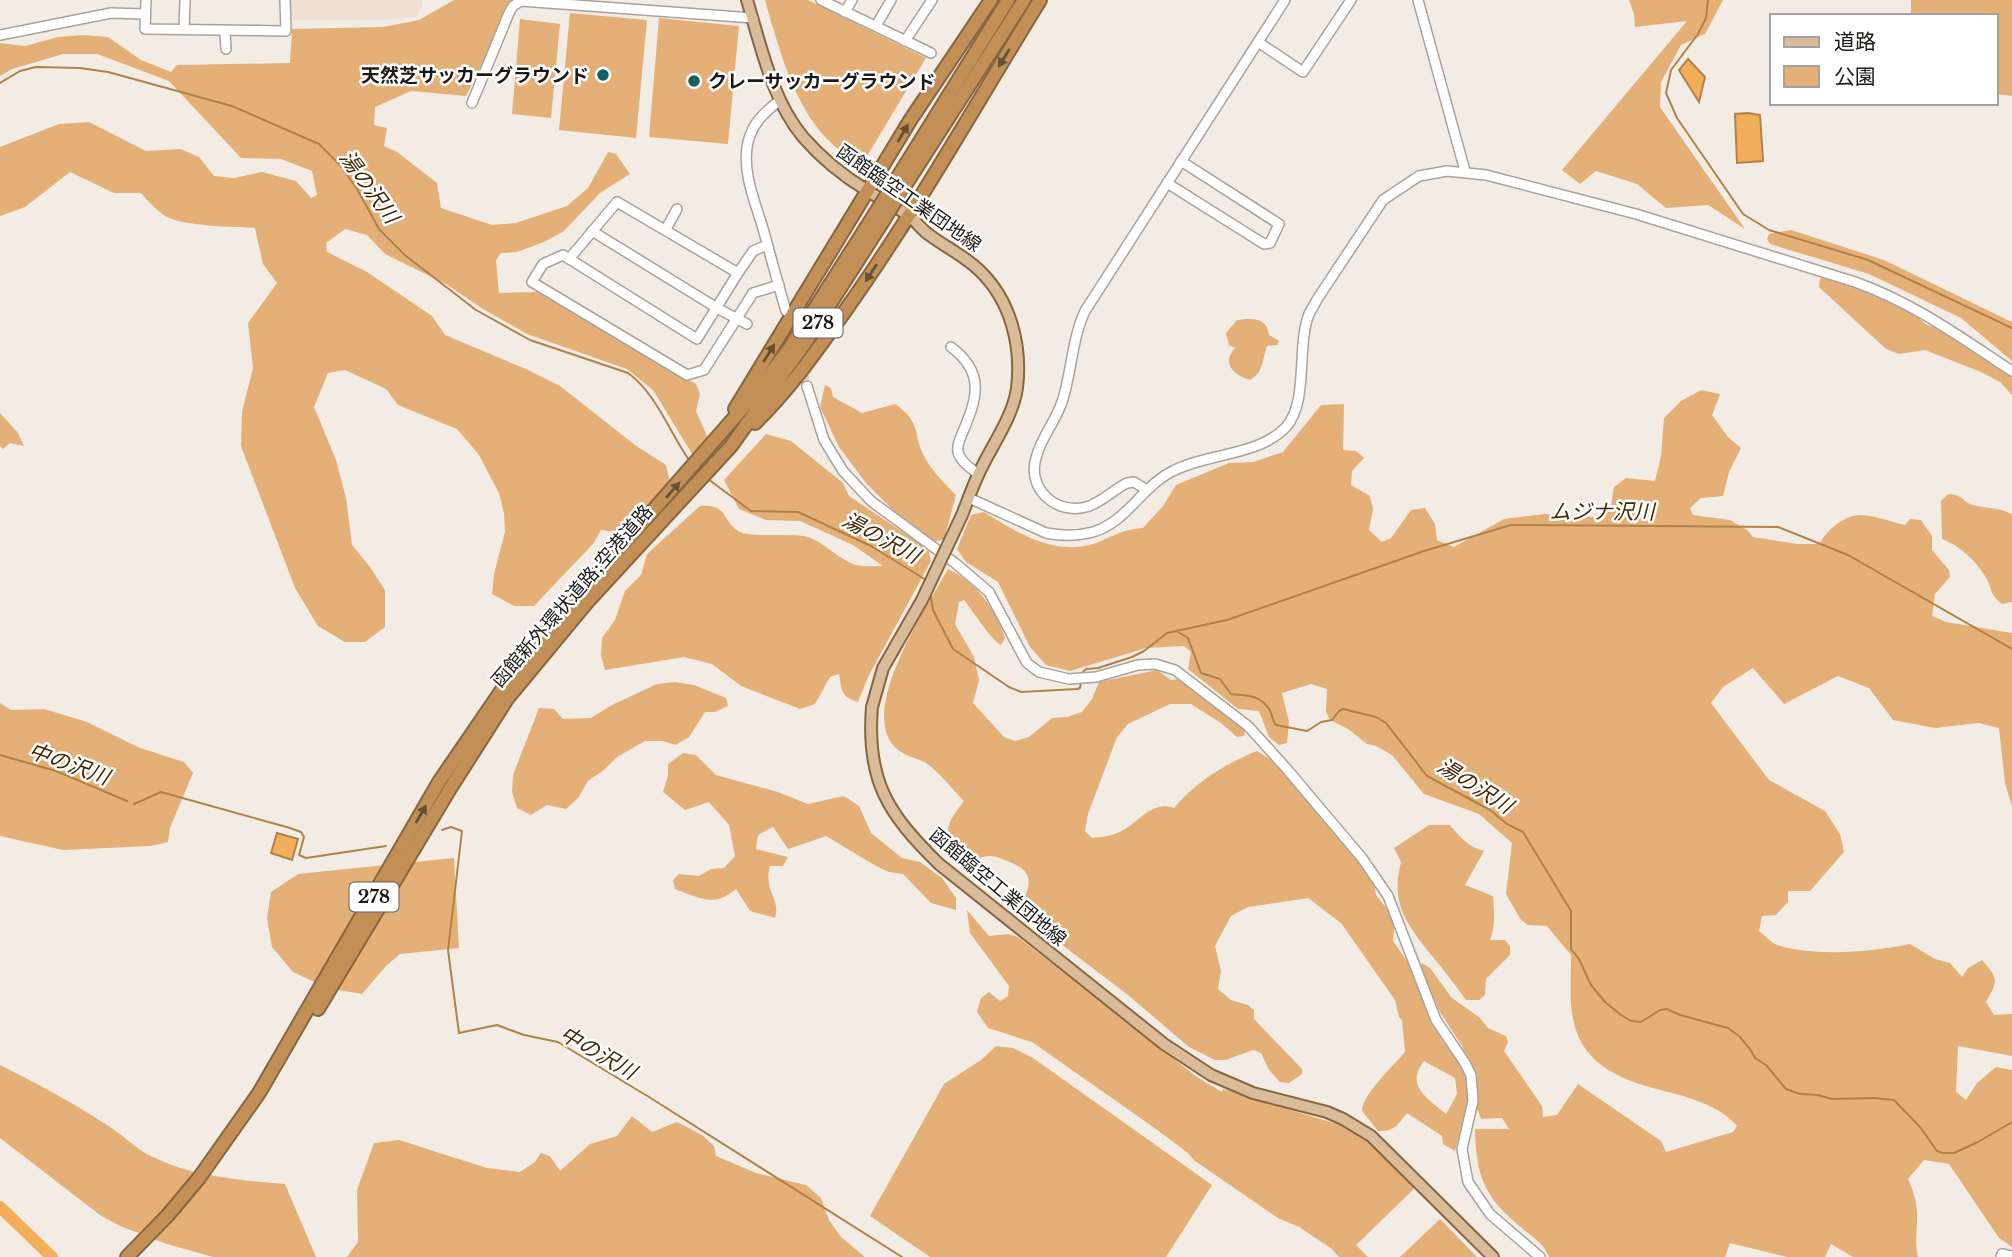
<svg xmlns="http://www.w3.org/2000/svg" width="2012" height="1257" font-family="'Libre Baskerville','Noto Sans JP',serif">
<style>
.built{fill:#eee1d4}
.green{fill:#e4b077;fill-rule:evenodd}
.water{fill:#f3ae5c;stroke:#b28147;stroke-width:2}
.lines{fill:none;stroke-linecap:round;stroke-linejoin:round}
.stream{stroke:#b28147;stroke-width:2}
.river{stroke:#f3ae5c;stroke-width:12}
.minor-tunnel{stroke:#d3ccc6;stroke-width:9;stroke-dasharray:9 4.5;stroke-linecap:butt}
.minor-casing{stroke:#a9a39c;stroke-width:12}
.major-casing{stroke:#886640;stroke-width:14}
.highway-casing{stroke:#886640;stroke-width:16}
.minor{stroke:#fff;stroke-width:9}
.major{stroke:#dabc9a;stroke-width:10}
.highway{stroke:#c29056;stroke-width:12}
.major-bridge-casing{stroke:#886640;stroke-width:14;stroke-linecap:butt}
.highway-bridge-casing{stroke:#886640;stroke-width:16;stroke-linecap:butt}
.major-bridge{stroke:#dabc9a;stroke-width:10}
.highway-bridge{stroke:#c29056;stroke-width:12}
.oneway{fill:#664f33}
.poi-dot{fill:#116262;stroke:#fff;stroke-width:2.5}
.labels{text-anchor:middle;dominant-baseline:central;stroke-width:5;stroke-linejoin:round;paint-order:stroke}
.shield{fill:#fff;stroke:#5f5e5c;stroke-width:2}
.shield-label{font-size:18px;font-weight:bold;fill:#1b1916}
.poi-label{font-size:19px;font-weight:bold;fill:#1b1916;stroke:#fff;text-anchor:end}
.street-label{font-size:19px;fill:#1b1916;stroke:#fff}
.water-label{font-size:21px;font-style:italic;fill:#432803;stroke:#fff}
</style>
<rect width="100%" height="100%" fill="#f3ece5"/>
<path class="built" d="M290,0H422V7L416,17L383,20H290Z"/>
<g class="green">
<path d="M454,0H514L466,96L411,91L375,107L374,125L387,128L384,146L397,152L437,183L441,208L492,225L516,223L567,206L588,188L608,152L616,154L630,174L600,193L564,231L544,242L517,252L501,253L496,260L499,293L537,292L696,384L700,394L696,411L710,443L694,457L653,390L627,369L527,334L483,309L446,284L385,254L367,235L345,229L326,243L327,252L367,272L432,316L445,335L526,369L560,386L635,445L666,465L671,486L627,534L601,530L593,544L534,606H514L492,594L494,574L505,532L504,513L499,493L479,455L457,429L398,405L386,389L345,370L328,373L314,407L336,460L346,498L352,545L370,567L385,590V627L365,642H345L318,626L295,588L241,446L242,412L253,368L248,323L277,283L263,264L255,228C236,227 181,226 165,216C156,210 148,201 141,193H114L70,172L25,207L0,216V147L59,124L89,122L146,151L180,149L199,157L214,176L234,178L262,172L296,181L311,198L317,195L312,171L281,159L241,158L169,81L97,54H63L12,69L0,76V43L25,46L58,37L83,35L108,37L141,60L171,72L177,65L290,63L292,29L383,27L419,20Z"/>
<path d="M765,0H808L926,58L861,166C845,154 828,143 816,126C790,91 777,42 765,0Z"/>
<path d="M1629,0H1723L1705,34L1681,45L1661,82L1660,107L1745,229L1708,205L1666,208L1637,184L1596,171L1580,184L1562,170L1687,21L1635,27L1634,14Z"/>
<path d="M1911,0H2012V96L1996,94V16H1911Z"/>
<path d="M570,13L647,20L636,138L559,130Z"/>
<path d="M659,18L739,26L728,144L649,137Z"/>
<path d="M520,19L560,24L551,118L512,114Z"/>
<path d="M1791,230L1884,260L2012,322V361L1961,318L1869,274L1770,244L1767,239L1769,234Z"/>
<path d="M1827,275L1866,289L1913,311L1925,324L1946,331L2012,376V395L2000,382L1981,372L1925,350L1899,354L1886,349L1819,287L1820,279Z"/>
<path d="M1237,320C1252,318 1267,317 1269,335L1279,341L1277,345L1267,346C1262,360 1264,372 1250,380C1233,375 1221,363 1235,348L1229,345L1226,333Z"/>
<path d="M825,385L831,388L833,397L862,413L895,404C922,423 912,432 924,456C931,470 945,484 956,495L944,540L935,541L900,517L866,483L839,447L820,407Z"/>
<path d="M1701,390L1720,394L1712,415L1728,437L1741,448L1729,472L1723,496L1701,498L1690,508L1693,515L1730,520L1747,530L1753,537L1797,544H1820C1825,531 1845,515 1860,515C1874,515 1892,522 1905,525L1910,519L1921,520L1932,536V550L1949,570L1950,577L1935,594L1932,616L1946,622L2012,633V807L2005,783L1999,728L1979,723L1935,728L1893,720L1869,688L1838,676L1784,704L1753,668L1723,687L1711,703L1769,780L1825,811L1840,834L1844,852L1810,891H1788V902L1776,915L1762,916L1759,931C1765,935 1770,942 1777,945C1814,957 1872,952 1910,944L1935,959L1950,963L1962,977L1968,968L1982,960C1999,979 1998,981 1986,1002L1994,1015L2012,1014V1056L1958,1046L1956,1092L1966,1100L1977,1083L1996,1067L2012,1070V1247L1999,1238L1949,1164L1924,1160L1908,1179C1913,1190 1916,1200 1917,1212C1918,1228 1914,1241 1918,1257H1853L1831,1244L1825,1257H1787L1730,1243L1725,1257H1549C1544,1244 1534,1238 1523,1229C1485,1198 1476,1178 1475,1129H1509L1502,1118L1481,1119L1478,1110L1462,1125L1455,1151L1443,1144L1442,1136L1407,1113C1398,1124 1395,1132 1378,1131L1362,1111C1362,1095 1393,1066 1405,1052L1402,1020L1399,1017L1395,1000L1341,923L1308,898L1248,907L1231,916L1215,946L1221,971L1218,989L1231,1000L1248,1005L1254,1010V1019L1302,1069V1074L1289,1083L1280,1082L1269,1070L1261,1053L1253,1050L1226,1060H1215L1189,1047L1128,995L1032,922L1022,903C1033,881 1032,870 1007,861C1002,859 996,856 991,856C986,856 980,858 975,858C957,858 943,842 949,825C951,817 959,808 964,801C952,789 940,773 926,763C917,758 905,756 897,749C855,713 928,606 948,569C975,581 997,610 1005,638L1001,645C992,641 972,610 964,600L959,602L955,624L974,657L979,680L973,703L1004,737L1015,741L1029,737L1052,718L1067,717L1082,712L1092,699L1099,682L1157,670L1171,680L1182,679L1229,715L1245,731L1244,736L1237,737L1221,723L1191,704H1170L1128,724L1117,737L1088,814L1085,831L1092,838C1101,837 1111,836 1120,832C1139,823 1151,800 1174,808C1194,783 1227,763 1257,751L1275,762L1302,792L1374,882L1376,895L1395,919L1393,941L1410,965L1435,1029L1444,1043L1466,1056L1462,1046L1440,1012L1420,968L1422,963L1430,968L1452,998L1479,1017L1488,1028L1506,1036L1508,1042L1504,1051L1542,1106L1543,1117L1557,1115L1578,1084L1661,1141L1666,1152L1733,1132L1737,1126C1720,1107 1699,1101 1676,1094C1623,1081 1575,1067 1571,1004C1570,988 1571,971 1571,955L1547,926L1528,925L1521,920L1506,894L1512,843L1479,814L1424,794L1392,755L1376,746L1367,744L1348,729L1330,720L1326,712L1327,689L1311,684L1282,693L1289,722L1287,743L1279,745L1269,737L1259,711L1238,709L1188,669L1191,652L1184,646L1146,648L1070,671L1046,665L1030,647L998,582L966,562L957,549L971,515L984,512C1017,533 1056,557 1096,543C1114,536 1123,529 1143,528L1163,506L1176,485L1229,463L1253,462L1283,452L1321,405L1344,404L1343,450L1356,451L1364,458L1352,471L1351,485L1370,496L1373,509L1369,530L1382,542L1391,538L1411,510L1425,508L1435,524L1437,540L1454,547L1504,519L1545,514L1597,517L1611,506L1614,487L1626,478L1655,481L1661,456L1664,418L1681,401ZM1424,1061L1455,1078L1457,1094L1446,1114C1427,1098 1405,1086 1424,1061Z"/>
<path d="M0,413L18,433L24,446L10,443L3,449L0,446Z"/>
<path d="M766,434L791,441L843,483L849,496L928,549L931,561L868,677L858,702C841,697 842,690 839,674L830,677L815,704L800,709L741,686L712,664L684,657L605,670L601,656L602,638L615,620L625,591L641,575L647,554L700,506C728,504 722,520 738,531C749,538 787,533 803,536C822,539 837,559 856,565C863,567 875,566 883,566L853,545L800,521L766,520L739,509L724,480Z"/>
<path d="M1948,494C1965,495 1962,502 1973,505C1984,508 2004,508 2012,515V602L2002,604C1988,593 1993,588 1985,576C1975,560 1959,545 1942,539L1941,501Z"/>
<path d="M675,682L694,685L726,698L728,706L715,712H705L689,737L676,745L662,741H645L617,757L604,770L588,781L578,798L566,809L547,805L531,815L517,808L512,792L513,775L539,708L554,709L563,719L591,718L610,706L657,684Z"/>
<path d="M0,703L11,710L44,709L87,722L140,748L184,762L193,773L170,828L168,842L151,846L63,850L0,836Z"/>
<path d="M683,753L696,755L716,775L778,792L808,804L844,796L859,806L871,833L902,858L920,862L942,878L956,898V910L931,903L903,874L889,872L876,866L826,836L788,849L773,827L758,835L756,849L788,857L783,866H770C763,891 781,898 775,918L750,911L736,889C713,908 700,898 675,889L673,880L679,874L699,876L711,869L724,868L735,856L729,825L709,802L685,810L663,792L668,776V764Z"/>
<path d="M1429,825H1450C1461,838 1467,846 1484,851L1465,885L1493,896C1494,912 1496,925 1490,940H1505L1510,946V955L1486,979L1485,995L1479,1000H1466C1455,985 1444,970 1432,956C1407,924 1390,905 1401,862L1394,848Z"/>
<path d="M454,858L459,948L400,954L386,966L362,994L327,988L293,972L272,947L267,918L271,892L298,874Z"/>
<path d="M967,910L989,936L1009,934L1018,937L1197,1077L1222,1092L1223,1089L1343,1126L1367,1141L1414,1185L1413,1190L1356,1245L1368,1257H1339L1332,1249L1299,1227L1278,1218L1195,1161L1188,1153L1156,1129L1032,1042L988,1028L977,1012L981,998L989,992L1000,1001L1008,996L1009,986L970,933Z"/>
<path d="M996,1046L1013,1048L1033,1058L1212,1185L1166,1257H930L870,1216L944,1084L981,1060Z"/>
<path d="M0,1065C36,1083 70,1101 104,1123C121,1133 135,1149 153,1157C194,1177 240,1180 285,1184L316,1257H213L167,1244L120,1226L100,1215L0,1138Z"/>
<path d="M632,1116L652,1132L677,1122L702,1135L714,1146L716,1156L756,1173L806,1185L821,1198L829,1220L841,1237L865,1257H347L358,1242L357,1190L374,1143L399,1140L487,1168L520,1172L535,1162L541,1153L550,1156L560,1171L590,1144L617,1136Z"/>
<path d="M1440,1219L1477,1257H1400Z"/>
</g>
<g class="water">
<path d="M1688,59L1705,77L1699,102L1679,70Z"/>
<path d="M1748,113L1760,115L1763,161L1737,163L1735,114Z"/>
<path d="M277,833L298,839L292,860L271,853Z"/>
</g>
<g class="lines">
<g class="stream">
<path d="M1708,0L1706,18L1698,34L1671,70L1666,93L1677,118L1743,214L1769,230L1868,260L2012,328"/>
<path d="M0,83L20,71L36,67L80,68L108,72L232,106L319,144L340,165L357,189L379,229L406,256L476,310L530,340L628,373C656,393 670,433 689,460"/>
<path d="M708,479L751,511L798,512L871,546L926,580"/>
<path d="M930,592L933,610L953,649L1009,687L1021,692L1077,689L1080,688L1081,682"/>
<path d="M1178,632L1188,638L1201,673L1220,679L1231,694C1247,696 1259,694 1269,709C1273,714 1271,719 1276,725L1307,731L1321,722L1332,720L1339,711L1343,709L1376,717L1386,723L1427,776L1490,810L1507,824L1523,832L1571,911V949L1579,959L1591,985L1605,1002L1621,1015L1631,1021L1641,1022L1660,1010L1667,1009L1680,1015L1728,1028L1739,1036L1750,1049L1755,1058L1766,1065L1786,1089L1800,1094L1818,1095L1832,1099L1874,1098L1894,1100L1920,1127L1937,1151L1943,1153H1954L1978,1142L2012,1122"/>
<path d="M1082,673L1086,669L1098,668L1132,657L1144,651L1167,633L1227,620L1424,551L1511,525L1778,527L1848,555L2012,649"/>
<path d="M0,755L56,771L127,801"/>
<path d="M134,804L161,792L290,828L301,832L304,837L299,855L306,858L386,846"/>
<path d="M442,830L451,827L462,831L448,950L459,1033L497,1025L524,1035L558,1042L649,1097L902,1257"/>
</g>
<path class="river" d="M0,1207L52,1257"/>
<path class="minor-tunnel" d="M788,319L807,386"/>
<defs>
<g id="minor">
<path d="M146,0L145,29L286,31L285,0"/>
<path d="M821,0L931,53"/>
<path d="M1418,0L1465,171"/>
<path d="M845,12L852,0"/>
<path d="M876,26L891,0"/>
<path d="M184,29L185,0"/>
<path d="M225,31L226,49"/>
<path d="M0,35L111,13L145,14"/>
<path d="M905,41L932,0"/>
<path d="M1258,42L1303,72L1351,0"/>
<path d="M780,100C765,112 753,122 748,142C741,171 756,204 764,232C771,258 778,284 786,311"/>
<path d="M472,103L509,13L513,6L521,1L753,18"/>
<path d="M1167,183L1264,244L1270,243L1279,224L1181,161"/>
<path d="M666,229L677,209"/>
<path d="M592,231L717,308L747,324"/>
<path d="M569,259L617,202L738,273L753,251L767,245"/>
<path d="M738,273L697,339L563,255L543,264L532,282L687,375L704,370L753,293L779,285"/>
<path d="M951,347C986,373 977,399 962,434C959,441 956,448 959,455C962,463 972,469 978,474"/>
<path d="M807,386L824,440L843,471L871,501L955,563L989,592L1027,663L1039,672L1069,679L1096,677L1138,665L1155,664L1175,670L1248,726L1286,768L1362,858L1388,896L1436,1020L1465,1063L1471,1075L1473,1101L1462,1149L1468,1182L1490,1214L1540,1257"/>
<path d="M1147,490L1134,482L1127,483C1113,490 1101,503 1086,507C1055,515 1027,488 1036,458C1041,437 1057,420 1063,399C1072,369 1072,339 1085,311L1285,0"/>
<path d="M969,498L1046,533C1061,536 1078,536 1093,532C1127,522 1142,486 1173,471C1207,453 1259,456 1286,427C1309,401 1296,348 1309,314L1318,298L1383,200L1419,176L1447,171L1486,175L1636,214L1855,282C1914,303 1960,337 2012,371"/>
<path d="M2001,1257L2002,1254L2012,1256"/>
</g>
<g id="major">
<path d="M747,0C761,46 772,100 803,137C822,159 843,176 868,191C881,200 896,206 909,216C916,221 921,229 928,234C945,247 965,256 980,271C1011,301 1022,346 1017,388C1013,417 992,445 980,471C973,485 968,500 962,515"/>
<path d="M872,707C866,781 888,814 939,864L1164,1044L1211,1075L1253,1093L1327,1112L1343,1119L1371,1136L1493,1257"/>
</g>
<g id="highway">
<path d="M893,185L1008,0"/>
<path d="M902,190L1024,0"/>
<path d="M735,409L911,119L991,0"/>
<path d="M755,423C790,389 817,350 845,311C916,211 976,104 1040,0"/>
<path d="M318,1009L451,787L507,699L589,600L731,446L805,343L883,221"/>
<path d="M127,1257L168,1215L199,1178L259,1093L439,782L504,687L550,628L756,393L791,346L873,217"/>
</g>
</defs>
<use href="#minor" class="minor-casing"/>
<use href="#major" class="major-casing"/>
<use href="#highway" class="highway-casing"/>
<use href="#minor" class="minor"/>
<use href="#major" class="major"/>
<use href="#highway" class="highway"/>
<defs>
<path id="major-bridge" d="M872,707L883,668L922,600L962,515"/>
<g id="highway-bridge">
<path d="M873,217L893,185"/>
<path d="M883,221L902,190"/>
</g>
</defs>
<use href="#major-bridge" class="major-bridge-casing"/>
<use href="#highway-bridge" class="highway-bridge-casing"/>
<use href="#major-bridge" class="major-bridge"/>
<use href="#highway-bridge" class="highway-bridge"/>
</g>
<defs><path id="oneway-solid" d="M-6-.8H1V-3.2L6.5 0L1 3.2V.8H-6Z" transform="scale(1.75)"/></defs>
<g class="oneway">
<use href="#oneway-solid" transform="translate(1004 58) rotate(122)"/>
<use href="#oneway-solid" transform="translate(903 133) rotate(-60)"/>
<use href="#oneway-solid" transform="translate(871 273) rotate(123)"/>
<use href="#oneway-solid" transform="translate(769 353) rotate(-58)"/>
<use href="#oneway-solid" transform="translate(673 490) rotate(-49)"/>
<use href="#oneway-solid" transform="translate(421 814) rotate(-60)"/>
</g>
<g class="poi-dot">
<circle cx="603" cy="75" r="7"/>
<circle cx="694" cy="81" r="7"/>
</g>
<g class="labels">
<g class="shield">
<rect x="793.5" y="308.5" width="49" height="29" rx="5"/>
<rect x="349.5" y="882.5" width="49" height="29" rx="5"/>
</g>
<g class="shield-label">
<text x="818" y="323">278</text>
<text x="374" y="897">278</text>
</g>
<g class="poi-label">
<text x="589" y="75">天然芝サッカーグラウンド</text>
<text x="708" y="81" text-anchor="start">クレーサッカーグラウンド</text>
</g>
<g class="street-label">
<text transform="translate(909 198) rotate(35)">函館臨空工業団地線</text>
<text transform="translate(572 596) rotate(-49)">函館新外環状道路;空港道路</text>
<text transform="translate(998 887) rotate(40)">函館臨空工業団地線</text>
</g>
<g class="water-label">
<text transform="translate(369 187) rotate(54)">湯の沢川</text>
<text x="1602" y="512">ムジナ沢川</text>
<text transform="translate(881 538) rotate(28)">湯の沢川</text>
<text transform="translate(69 764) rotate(20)">中の沢川</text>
<text transform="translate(1475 786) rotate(32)">湯の沢川</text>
<text transform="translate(598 1053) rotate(30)">中の沢川</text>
</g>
</g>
<rect x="1770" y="14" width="228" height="91" fill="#ffffff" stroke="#a4a3a2" stroke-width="2"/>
<rect x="1784" y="37" width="35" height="10" fill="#dabc9a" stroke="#a4a3a2" stroke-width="2"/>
<text x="1834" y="49" font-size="21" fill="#1b1916">道路</text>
<rect x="1784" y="66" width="35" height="21" fill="#e4b077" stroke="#a4a3a2" stroke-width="2"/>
<text x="1834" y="84" font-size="21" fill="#1b1916">公園</text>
</svg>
